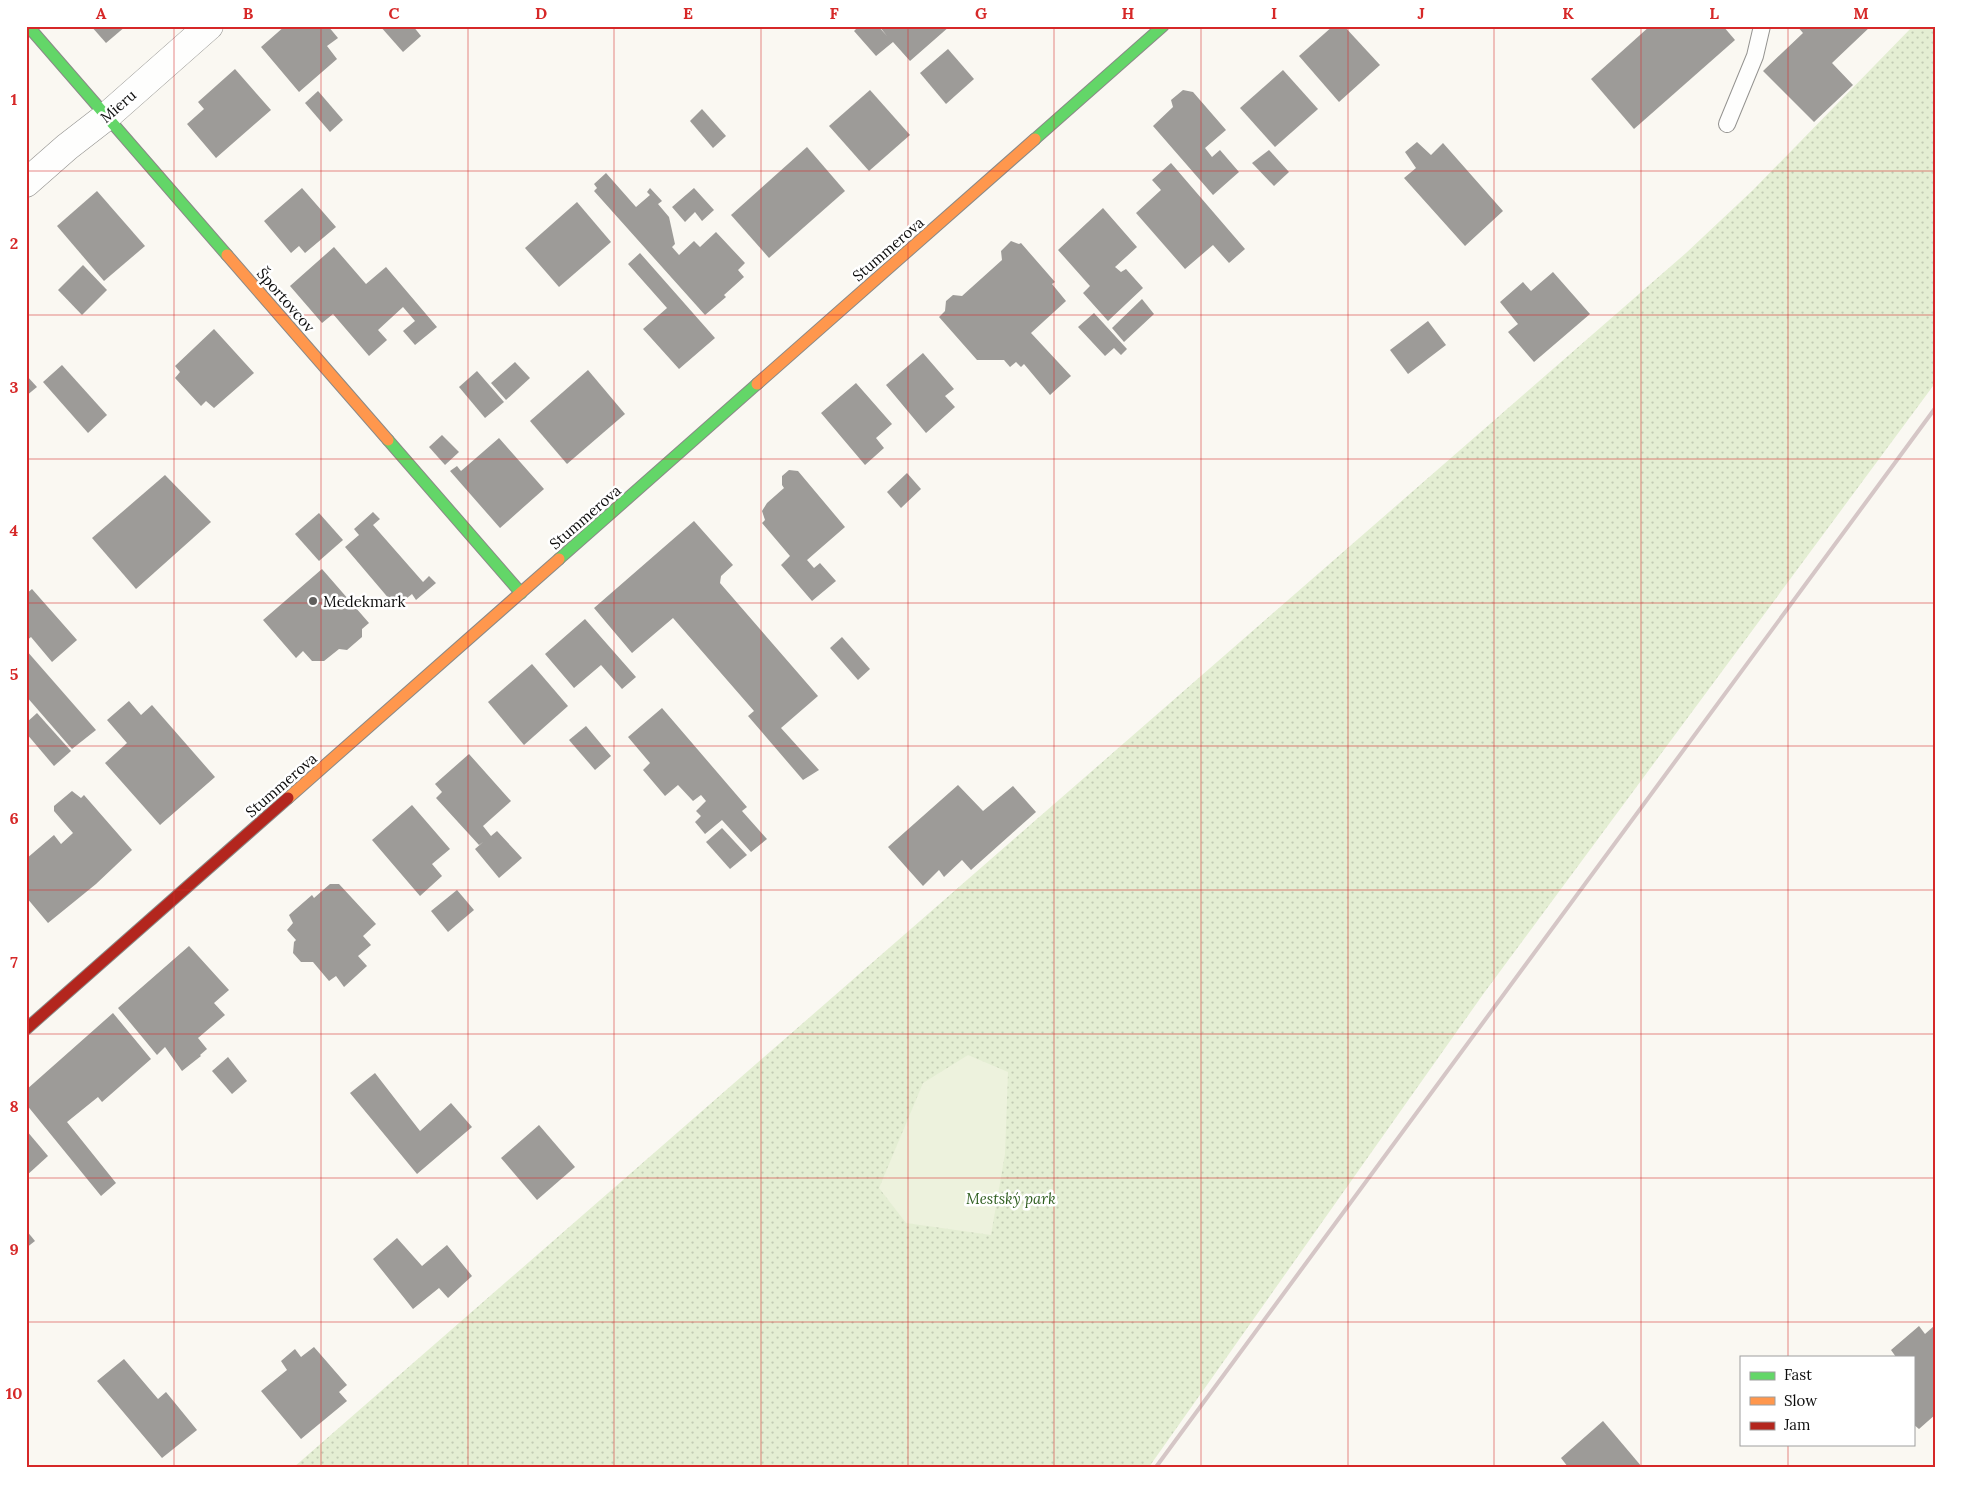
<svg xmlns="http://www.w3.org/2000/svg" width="1962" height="1493" font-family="Lora,serif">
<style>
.grass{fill:url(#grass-dots)}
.pitch{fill:#edf2dd}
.building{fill:#9d9b98}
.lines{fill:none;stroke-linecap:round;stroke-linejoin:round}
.lane-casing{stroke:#949390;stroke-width:18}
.street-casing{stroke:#949390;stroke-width:29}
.fast-casing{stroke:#8a8987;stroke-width:13}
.slow-casing{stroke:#8a8987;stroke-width:13}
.jam-casing{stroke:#8a8987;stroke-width:13}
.lane{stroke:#fefefd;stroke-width:16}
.street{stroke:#fefefd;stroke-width:28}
.fast{stroke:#63d668;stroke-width:11}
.slow{stroke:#ff974d;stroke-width:11}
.jam{stroke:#b3261e;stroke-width:11}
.rail{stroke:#d5c6c6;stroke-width:4}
.grid{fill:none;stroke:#d62828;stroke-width:1;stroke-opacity:0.55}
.poi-dot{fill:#605f5d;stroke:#fff;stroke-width:2}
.labels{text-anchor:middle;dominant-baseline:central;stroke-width:5;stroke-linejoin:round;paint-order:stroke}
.street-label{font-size:15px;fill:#0d0d0d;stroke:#fff}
.poi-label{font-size:15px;fill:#0d0d0d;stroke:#fff;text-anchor:start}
.park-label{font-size:15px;font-style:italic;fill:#316022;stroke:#fff}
.neatline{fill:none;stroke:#d62828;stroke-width:2}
.grid-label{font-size:16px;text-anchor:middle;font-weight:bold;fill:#d62828}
</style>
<defs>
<pattern id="grass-dots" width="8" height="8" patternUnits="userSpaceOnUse" patternTransform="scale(1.25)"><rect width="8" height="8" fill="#e4eed3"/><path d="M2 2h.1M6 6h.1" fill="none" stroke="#c2cbb4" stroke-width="1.8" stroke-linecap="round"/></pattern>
</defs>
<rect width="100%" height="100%" fill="#faf8f2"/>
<path class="grass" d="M1913,26H1936V382L1484,993L1149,1467H294L1686,253L1753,190Z"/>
<path class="pitch" d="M968,1055L1008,1072L1005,1154L991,1235L906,1223L879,1188L923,1083Z"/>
<g class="building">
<path d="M91,26H126L106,43Z"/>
<path d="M285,26H311L314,29L317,26H328L338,38L327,46L337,59L299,92L261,47Z"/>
<path d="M380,26H413L421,36L403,52Z"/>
<path d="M859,26H878L887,36L879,26H950L910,61L893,42L876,56L854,31Z"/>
<path d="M1333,26H1344L1380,65L1339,102L1299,56Z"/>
<path d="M1650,26H1723L1735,40L1634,129L1591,79Z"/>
<path d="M1797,26H1871L1832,63L1853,85L1814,122L1763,71L1803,33Z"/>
<path d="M948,49L974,79L946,104L920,73Z"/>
<path d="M235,69L271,110L216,158L187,124L204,109L198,102Z"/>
<path d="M1283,70L1318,109L1275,147L1240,108Z"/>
<path d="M870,90L910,135L869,171L829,126Z"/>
<path d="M1183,90L1193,92L1226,130L1205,148L1212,157L1220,150L1239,172L1213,195L1153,126L1173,107L1171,100Z"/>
<path d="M318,91L343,120L330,132L305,103Z"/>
<path d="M702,109L726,136L713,148L690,121Z"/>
<path d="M1417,142L1431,155L1443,143L1503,211L1465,246L1404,178L1416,168L1405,152Z"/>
<path d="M807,147L845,191L769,258L731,215Z"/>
<path d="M1269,150L1289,172L1274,186L1252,163Z"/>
<path d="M1171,163L1245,249L1229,263L1213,245L1185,269L1136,213L1161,190L1152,180Z"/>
<path d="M606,173L636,207L650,195L647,192L650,188L662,201L658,204L669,217L675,244L672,247L679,255L694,241L700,247L716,232L745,263L738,270L744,277L724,295L726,297L705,315L594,191L597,188L594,184Z"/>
<path d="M302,188L336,227L305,253L299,246L291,253L264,221Z"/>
<path d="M694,188L714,210L702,221L695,212L685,222L672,207Z"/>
<path d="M97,191L145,246L104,281L57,226Z"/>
<path d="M577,202L611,242L559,287L525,248Z"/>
<path d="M1103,208L1137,247L1115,267L1121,272L1126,269L1143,288L1108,321L1083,293L1090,286L1058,250Z"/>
<path d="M1011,241L1019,244L1021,243L1055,282L1052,284L1066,301L1031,333L1071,376L1050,395L1024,364L1021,367L1016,362L1010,367L1004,360H977L939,317L945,311L946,301L953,295L962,296L1002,260L1001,251Z"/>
<path d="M334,247L366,284L386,267L437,327L415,345L403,331L415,321L403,307L378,330L387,340L369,356L333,314L322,323L290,286Z"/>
<path d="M640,253L715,338L679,369L643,329L667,308L628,264Z"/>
<path d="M83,265L107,290L82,315L58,290Z"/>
<path d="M1553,272L1590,314L1534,362L1508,332L1518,324L1500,302L1523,282L1531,291Z"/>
<path d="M1142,299L1154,314L1124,342L1112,328Z"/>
<path d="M1094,313L1127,349L1121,355L1114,348L1105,356L1078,327Z"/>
<path d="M1428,321L1446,345L1408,374L1390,350Z"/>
<path d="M214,329L254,373L214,408L206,401L201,406L175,378L180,372L175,366Z"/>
<path d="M923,353L954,389L945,396L955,407L926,433L886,385Z"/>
<path d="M515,362L530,378L506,400L491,383Z"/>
<path d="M62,365L107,415L88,433L43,382Z"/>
<path d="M588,370L625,414L567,464L530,421Z"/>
<path d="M477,371L504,402L485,418L459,387Z"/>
<path d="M26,375L37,387L26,396Z"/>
<path d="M856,383L892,424L876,438L884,448L865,465L821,413Z"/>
<path d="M442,435L459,452L445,465L429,447Z"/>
<path d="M499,438L544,489L500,528L450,471L457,466L461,471Z"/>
<path d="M789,470L798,471L845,527L807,560L814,568L820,563L836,581L812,601L781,565L790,556L762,523L765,520L762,511L767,503L784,488L782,485V476Z"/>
<path d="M907,473L921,489L901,508L887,492Z"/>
<path d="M165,475L211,522L136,589L92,538Z"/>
<path d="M373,512L380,519L373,525L423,582L429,576L436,583L416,600L412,594L396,607L345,547L359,535L354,529Z"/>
<path d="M319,513L343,540L319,561L295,534Z"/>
<path d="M694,521L733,565L721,576L720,583L818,696L781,728L819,770L803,780L748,716L754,711L673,618L632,653L594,608Z"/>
<path d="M322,569L369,623L362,629V637L347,650L339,649L324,661H312L303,651L296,658L263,620Z"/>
<path d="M32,589L77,640L52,662L31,637L26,641V594Z"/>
<path d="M585,619L636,677L622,689L601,665L574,688L545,654Z"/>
<path d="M842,637L870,669L858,680L830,648Z"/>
<path d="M26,650L96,730L72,749L26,696Z"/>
<path d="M532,664L568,706L524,745L488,702Z"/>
<path d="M129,701L141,715L152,705L215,777L160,825L105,763L127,743L107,720Z"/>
<path d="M662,708L747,807L742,811L767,839L751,852L722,820L705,834L695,822L701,816L696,811L706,801L701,795L693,801L678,785L665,796L643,770L650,763L628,737Z"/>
<path d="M37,713L71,751L54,766L26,733V723Z"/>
<path d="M586,726L611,756L595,770L569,740Z"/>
<path d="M469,754L511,801L483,826L491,836L497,831L522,858L499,878L475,849L483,842L479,845L436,798L442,792L435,784Z"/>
<path d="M958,785L983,811L1013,786L1036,812L971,870L962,860L944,877L939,870L923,886L888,847Z"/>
<path d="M72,791L81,798L84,795L132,850L96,884L48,923L26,897V859L54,835L61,844L73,833L54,811V806Z"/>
<path d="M412,805L450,849L432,864L442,876L420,896L372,840Z"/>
<path d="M722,828L747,855L730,869L706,842Z"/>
<path d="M330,884H339L376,924L363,936L371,945L358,956L367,966L344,987L336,976L329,981L313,962H301L293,953L294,942L296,940L287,930L293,923L289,915L312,895L314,898Z"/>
<path d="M457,890L474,910L448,932L431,911Z"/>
<path d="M189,946L229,990L214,1003L225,1015L198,1038L207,1049L200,1055L201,1056L182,1071L165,1047L157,1055L118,1008Z"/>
<path d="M113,1013L151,1059L102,1102L98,1097L67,1122L116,1183L101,1196L26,1104V1090Z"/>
<path d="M228,1057L247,1081L232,1094L212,1071Z"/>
<path d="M375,1073L420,1131L451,1103L472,1127L417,1174L350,1093Z"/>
<path d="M539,1125L575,1167L537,1200L501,1158Z"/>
<path d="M26,1130L48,1156L26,1176Z"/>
<path d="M26,1230L35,1241L26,1248Z"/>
<path d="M397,1238L422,1266L447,1245L472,1276L448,1298L439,1288L413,1309L373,1259Z"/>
<path d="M1919,1326L1925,1334L1934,1326L1936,1327V1414L1919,1429L1913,1424V1357H1896L1891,1350Z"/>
<path d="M314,1347L347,1385L339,1392L347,1401L301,1439L261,1391L287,1370L281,1361L295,1349L301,1357Z"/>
<path d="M124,1359L158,1399L166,1392L197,1430L162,1458L97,1381Z"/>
<path d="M1603,1421L1642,1467H1568L1561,1458Z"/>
</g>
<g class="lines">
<defs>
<path id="lane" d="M1727,124L1755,56L1762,26"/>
<path id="street" d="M26,183L67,147L107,116L209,26"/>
<g id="fast">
<path d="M28,26L227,255"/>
<path d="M1035,139L1163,26"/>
<path d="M388,440L521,593"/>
<path d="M559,559L757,384"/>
</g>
<g id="slow">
<path d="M227,255L388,440"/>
<path d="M757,384L1035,139"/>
<path d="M288,798L559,559"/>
</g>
<path id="jam" d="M26,1029L288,798"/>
</defs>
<use href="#lane" class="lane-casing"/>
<use href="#street" class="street-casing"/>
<use href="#fast" class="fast-casing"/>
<use href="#slow" class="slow-casing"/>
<use href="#jam" class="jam-casing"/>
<use href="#lane" class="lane"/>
<use href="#street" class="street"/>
<use href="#fast" class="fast"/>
<use href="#slow" class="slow"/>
<use href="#jam" class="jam"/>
<path class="rail" d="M1156,1467L1936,407"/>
</g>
<path class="grid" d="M174,26V1467M321,26V1467M468,26V1467M614,26V1467M761,26V1467M908,26V1467M1054,26V1467M1201,26V1467M1348,26V1467M1494,26V1467M1641,26V1467M1788,26V1357M26,171H1936M26,315H1936M26,459H1936M26,603H1936M26,746H1936M26,890H1936M26,1034H1936M26,1178H1936M26,1322H1936M1788,1444V1467"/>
<circle class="poi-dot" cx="313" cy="601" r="5"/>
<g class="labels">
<g class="street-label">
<text transform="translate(118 106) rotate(-41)">Mieru</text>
<text transform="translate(888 249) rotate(-41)">Stummerova</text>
<text transform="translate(286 300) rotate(49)">Športovcov</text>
<text transform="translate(585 517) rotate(-41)">Stummerova</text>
<text transform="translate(281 785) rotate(-41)">Stummerova</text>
</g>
<g class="poi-label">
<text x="323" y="601">Medekmark</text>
</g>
<g class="park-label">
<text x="1011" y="1198">Mestský park</text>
</g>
</g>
<rect width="1962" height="1493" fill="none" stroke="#ffffff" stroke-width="55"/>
<rect x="1740" y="1356" width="175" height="90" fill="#ffffff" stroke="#9e9e9e"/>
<rect x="1750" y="1372" width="25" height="8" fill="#63d668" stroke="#9e9e9e"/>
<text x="1784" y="1380" font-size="15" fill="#0d0d0d">Fast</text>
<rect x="1750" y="1397" width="25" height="8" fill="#ff974d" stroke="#9e9e9e"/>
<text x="1784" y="1406" font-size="15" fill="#0d0d0d">Slow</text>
<rect x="1750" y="1422" width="25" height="8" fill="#b3261e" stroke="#9e9e9e"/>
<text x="1784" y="1430" font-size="15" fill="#0d0d0d">Jam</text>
<rect x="28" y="28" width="1906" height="1438" class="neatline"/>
<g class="grid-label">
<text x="101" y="19">A</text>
<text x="248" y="19">B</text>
<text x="394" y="19">C</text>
<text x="541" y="19">D</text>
<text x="688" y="19">E</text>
<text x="834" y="19">F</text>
<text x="981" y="19">G</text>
<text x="1128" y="19">H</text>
<text x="1274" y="19">I</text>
<text x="1421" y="19">J</text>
<text x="1568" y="19">K</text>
<text x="1714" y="19">L</text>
<text x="1861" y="19">M</text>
<text x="14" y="105">1</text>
<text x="14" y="249">2</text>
<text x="14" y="393">3</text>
<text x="14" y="536">4</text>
<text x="14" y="680">5</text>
<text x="14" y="824">6</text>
<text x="14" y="968">7</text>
<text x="14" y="1112">8</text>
<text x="14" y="1255">9</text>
<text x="14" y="1399">10</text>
</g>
</svg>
